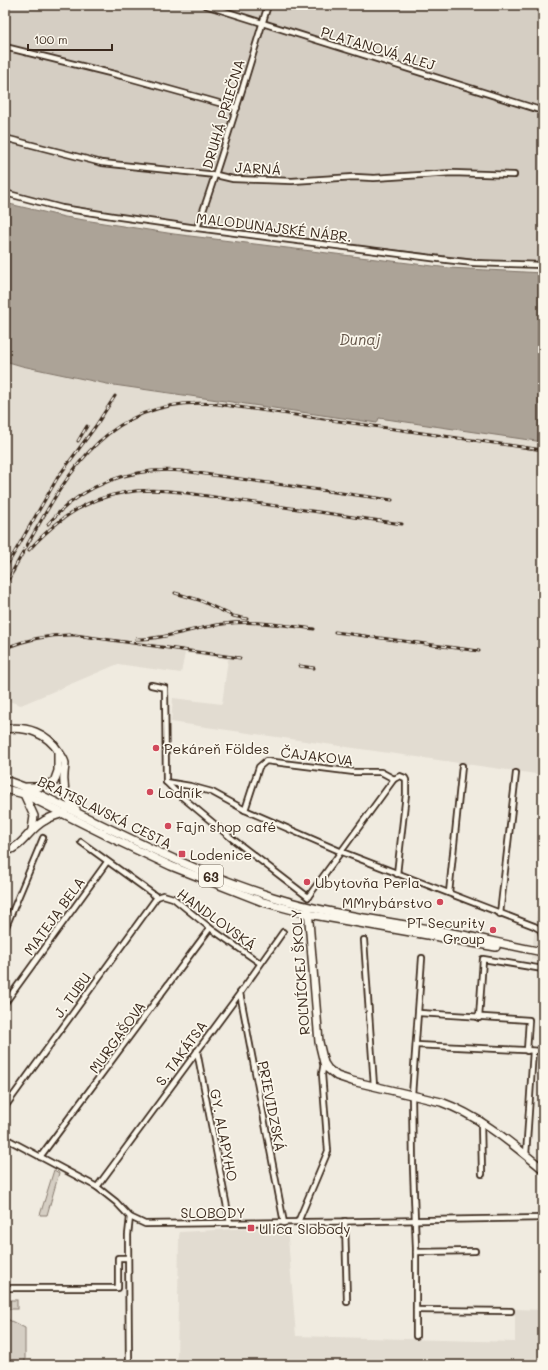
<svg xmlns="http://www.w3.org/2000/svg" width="548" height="1370" font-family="Mali,sans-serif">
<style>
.built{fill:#e2dcd1}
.green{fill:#d5cec3;stroke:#887c70}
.water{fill:#aca397;stroke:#7f7367}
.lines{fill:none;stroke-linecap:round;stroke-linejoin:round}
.street-casing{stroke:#3b2a1e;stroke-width:8}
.secondary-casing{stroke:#3b2a1e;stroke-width:10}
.primary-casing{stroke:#3b2a1e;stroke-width:10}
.street{stroke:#fbf7ec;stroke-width:4.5}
.secondary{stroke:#fbf7ec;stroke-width:7}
.primary{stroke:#fbf7ec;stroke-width:7}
.rail-casing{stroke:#3b2a1e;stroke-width:3}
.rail{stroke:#fbf7ec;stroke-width:1.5;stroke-dasharray:4.5;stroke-linecap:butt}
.poi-dot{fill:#d1495b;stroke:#fbf7ec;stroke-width:1.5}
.labels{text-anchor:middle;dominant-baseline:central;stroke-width:3.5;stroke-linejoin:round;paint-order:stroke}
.shield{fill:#fbf7ec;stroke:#75685c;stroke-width:1}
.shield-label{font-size:13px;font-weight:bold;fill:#3b2a1e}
.street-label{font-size:14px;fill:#3b2a1e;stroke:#fbf7ec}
.poi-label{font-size:14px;fill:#3b2a1e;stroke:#fbf7ec;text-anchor:start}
.water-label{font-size:15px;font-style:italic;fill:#635448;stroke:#fbf7ec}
</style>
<rect width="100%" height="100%" fill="#f0ebe0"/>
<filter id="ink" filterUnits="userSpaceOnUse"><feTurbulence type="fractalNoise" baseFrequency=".025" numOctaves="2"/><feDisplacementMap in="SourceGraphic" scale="8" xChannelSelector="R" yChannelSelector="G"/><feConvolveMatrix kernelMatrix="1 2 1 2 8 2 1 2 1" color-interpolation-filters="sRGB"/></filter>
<g filter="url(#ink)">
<g class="built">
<path d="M5,361L22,366L107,384L377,423L379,418L543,442V775L171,722L173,698L222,704L228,659L185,653L181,673L118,664L21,705L5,700Z"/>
<path d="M541,881L543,882V961L531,959Z"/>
<path d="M287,1226L296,1336L515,1342V1309L543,1310V1365H133L177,1364L179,1236L180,1232Z"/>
</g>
<g class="green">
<path d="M5,5H543V263L488,261L203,227L71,208L5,191Z"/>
<path d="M54,1170L59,1173L47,1215H40Z"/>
<rect x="5" y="1300" width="12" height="9"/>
<path d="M5,1318L25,1328V1365H5Z"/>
</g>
<path class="water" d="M5,203L65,217L174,234L449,268L543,273V442L379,418L377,423L107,384L22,366L5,361Z"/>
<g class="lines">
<defs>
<g id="street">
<path d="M205,5L543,111"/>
<path d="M5,47L122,76L237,108"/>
<path d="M5,138L102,163L216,175L233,179L292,181L354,177L374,178L452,173L514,175"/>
<path d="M5,193L62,208L113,216L197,228L447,260L474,263L543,265"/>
<path d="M197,228C223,155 245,80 268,5"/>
<path d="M151,685L165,688L166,782L175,791L230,837L308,897"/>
<path d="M166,782L190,786L212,792L245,810L342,852L534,926L541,930L542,935"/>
<path d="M245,810L259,767L266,761L354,772H381L394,779"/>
<path d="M81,842L157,897L163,895L173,898L210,928L260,963"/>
<path d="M449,893L462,766"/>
<path d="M308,897L394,779L400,776L405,778L406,780V794L397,874"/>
<path d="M500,914L516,773"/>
<path d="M5,929L43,838"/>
<path d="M364,940L374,1086"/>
<path d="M240,993L284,1223"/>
<path d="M5,1003L107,862"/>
<path d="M419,1013L529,1020L527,1051"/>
<path d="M479,1018L483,959L543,969"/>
<path d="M416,1045L543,1051"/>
<path d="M197,1051L230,1223"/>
<path d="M5,1107L157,897"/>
<path d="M481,1121L482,1174"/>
<path d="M5,1138L97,1187L116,1202L130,1217L145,1224C278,1223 410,1220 543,1218"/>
<path d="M526,1155L533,1051"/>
<path d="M40,1157L210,928"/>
<path d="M97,1187L240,993L283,932"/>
<path d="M345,1221L347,1302"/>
<path d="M298,1222L328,1151L322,1074L324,1063"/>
<path d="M416,1252L475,1251"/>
<path d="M5,1288H118V1258H128"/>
<path d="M416,1310L511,1311"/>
<path d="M416,1336V1248L413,1167L412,1095L422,958"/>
<path d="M129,1365L128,1235L130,1217"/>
</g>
<path id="secondary" d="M308,909L319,1042L324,1063L328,1069L337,1076L352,1081L441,1102C480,1116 511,1143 543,1169"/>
<g id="primary">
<path d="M5,729C27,726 47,733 59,752C61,755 64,759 65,763C65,767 64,771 64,775C63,788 66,800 76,809"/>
<path d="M5,780L24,787C106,826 186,870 273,897C324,913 378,920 430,929C468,935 505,945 543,952"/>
<path d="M27,787H39L54,782L58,771V751"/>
<path d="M5,789L24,794L118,841L171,866L263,902L308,914L496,947"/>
<path d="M24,794L34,816L32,830"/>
<path d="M5,852C24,846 28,830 44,821C50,817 57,815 64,813"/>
</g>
</defs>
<use href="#street" class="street-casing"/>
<use href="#secondary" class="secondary-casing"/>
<use href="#primary" class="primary-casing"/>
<use href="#street" class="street"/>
<use href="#secondary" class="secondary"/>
<use href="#primary" class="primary"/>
<defs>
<g id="rail">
<path d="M78,441L87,426"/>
<path d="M48,524C81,485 132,466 183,471L392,500"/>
<path d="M29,550C72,502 116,484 180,492L402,524"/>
<path d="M5,569L58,477L95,427L115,396"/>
<path d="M11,574C60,489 98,393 217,404L543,450"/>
<path d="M5,585L14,570"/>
<path d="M175,593L199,600L233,616L247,619"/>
<path d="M335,632L479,651"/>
<path d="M136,639C166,639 194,628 223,624C254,620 284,625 314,629"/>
<path d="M5,648C28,639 50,634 75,635L240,658"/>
<path d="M300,666L314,668"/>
</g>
</defs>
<use href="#rail" class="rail-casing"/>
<use href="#rail" class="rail"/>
</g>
</g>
<g class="poi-dot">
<circle cx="156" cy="748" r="4"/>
<circle cx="150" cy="792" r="4"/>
<circle cx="168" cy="826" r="4"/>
<rect x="178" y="850" width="8" height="8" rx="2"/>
<circle cx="307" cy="882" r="4"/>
<circle cx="440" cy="902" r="4"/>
<circle cx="493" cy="930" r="4"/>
<rect x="247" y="1224" width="8" height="8" rx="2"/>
</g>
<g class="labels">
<rect class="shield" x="199" y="865" width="24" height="22" rx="3"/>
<g class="shield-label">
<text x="211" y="876">63</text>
</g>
<g class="street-label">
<text transform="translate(378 48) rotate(17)">PLATANOVÁ ALEJ</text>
<text transform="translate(223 114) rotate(-73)">DRUHÁ PRIEČNA</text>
<text transform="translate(258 168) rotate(3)">JARNÁ</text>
<text transform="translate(274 227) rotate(7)">MALODUNAJSKÉ NÁBR.</text>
<text transform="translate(317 756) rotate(7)">ČAJAKOVA</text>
<text transform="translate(105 812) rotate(26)">BRATISLAVSKÁ CESTA</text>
<text transform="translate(54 916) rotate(-54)">MATEJA BELA</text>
<text transform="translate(217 919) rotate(36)">HANDLOVSKÁ</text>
<text transform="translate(300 972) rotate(-94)">ROĽNÍCKEJ ŠKOLY</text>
<text transform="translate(72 995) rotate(-54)">J. TUBU</text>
<text transform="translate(117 1037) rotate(-54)">MURGAŠOVA</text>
<text transform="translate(181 1053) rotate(-54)">S. TAKÁTSA</text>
<text transform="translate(272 1106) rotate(79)">PRIEVIDZSKÁ</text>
<text transform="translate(224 1135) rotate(79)">GY. ALAPYHO</text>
<text x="213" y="1212">SLOBODY</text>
</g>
<g class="poi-label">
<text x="164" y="748">Pekáreň Földes</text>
<text x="158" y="792">Lodník</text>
<text x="176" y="826">Fajn shop café</text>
<text x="190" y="854">Lodenice</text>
<text x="315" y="882">Ubytovňa Perla</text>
<text x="432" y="902" text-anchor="end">MMrybárstvo</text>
<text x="485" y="922" text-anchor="end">PT Security<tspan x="485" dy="16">Group</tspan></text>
<text x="259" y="1228">Ulica Slobody</text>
</g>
<g class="water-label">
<text x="360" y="339">Dunaj</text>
</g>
</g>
<rect width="548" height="1370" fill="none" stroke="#fbf7ec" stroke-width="20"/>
<rect x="10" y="10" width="528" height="1350" fill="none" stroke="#3b2a1e" stroke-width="1.5" filter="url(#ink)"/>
<path d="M28 44v6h84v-6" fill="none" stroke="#3b2a1e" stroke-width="2"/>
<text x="34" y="44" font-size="12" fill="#3b2a1e" stroke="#fbf7ec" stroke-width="3" paint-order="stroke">100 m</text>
</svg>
